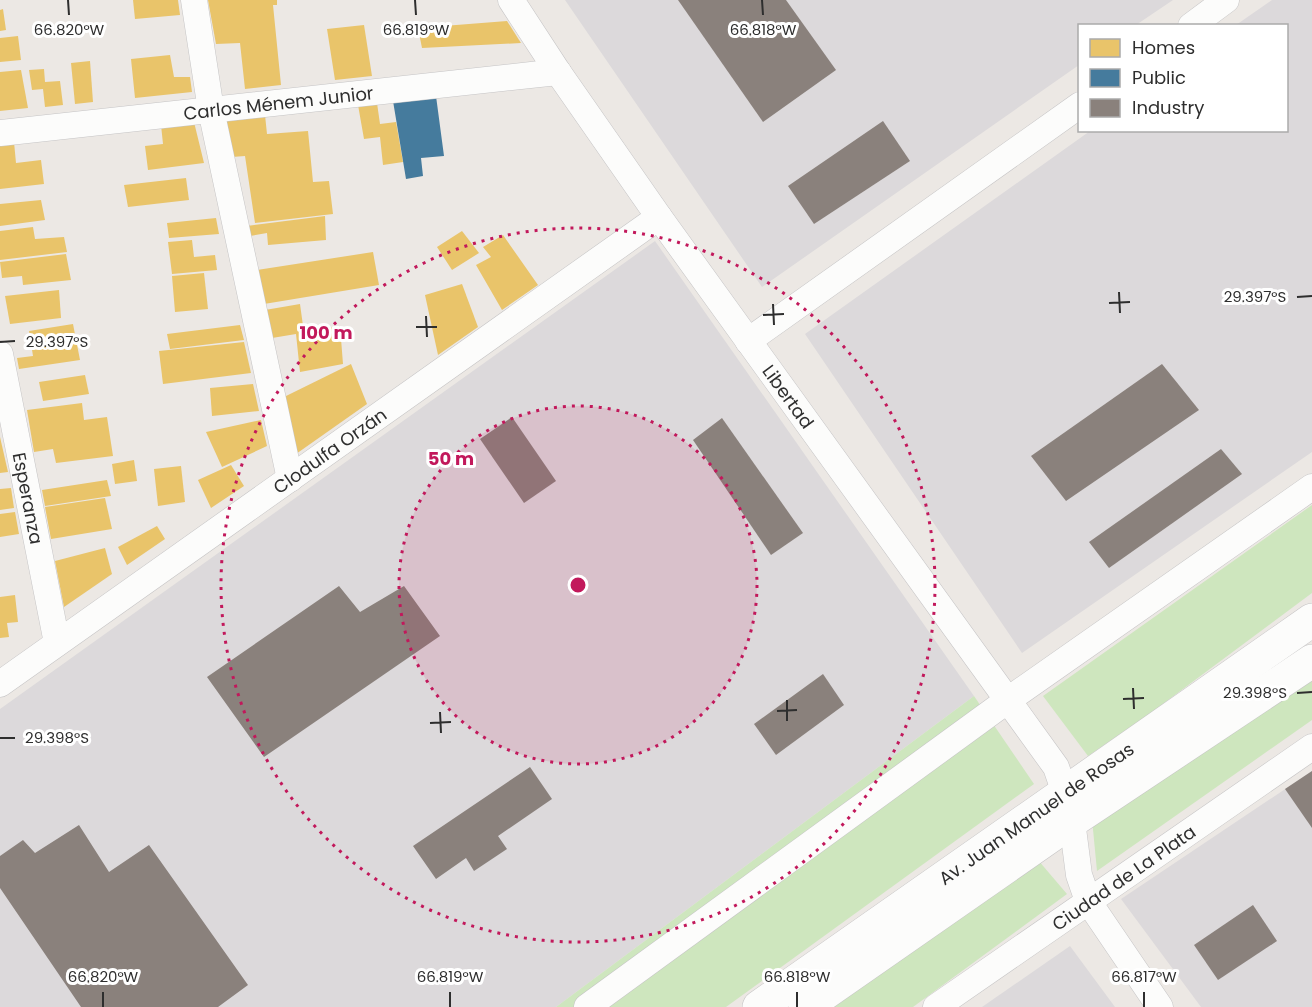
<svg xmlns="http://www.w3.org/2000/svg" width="1312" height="1007" font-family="Poppins,sans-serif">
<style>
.industrial{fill:#dcd9db}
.green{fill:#cee6be}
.homes{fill:#e9c46a}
.public{fill:#457b9d}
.industry{fill:#8a817c}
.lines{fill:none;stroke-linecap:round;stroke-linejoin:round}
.street-casing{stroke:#c5c4c5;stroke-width:27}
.secondary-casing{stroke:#c5c4c5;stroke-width:34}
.street{stroke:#fcfcfb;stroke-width:26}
.secondary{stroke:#fcfcfb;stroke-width:33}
.ticks{fill:none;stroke:#2e2e2e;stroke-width:2}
.ring{fill:none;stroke:#c2185b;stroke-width:3;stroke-dasharray:3 6}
.labels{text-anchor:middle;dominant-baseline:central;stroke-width:6;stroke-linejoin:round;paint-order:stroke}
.street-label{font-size:18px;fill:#2e2e2e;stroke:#fff}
.ticks-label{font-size:15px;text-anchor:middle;fill:#2e2e2e;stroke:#fff;stroke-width:6;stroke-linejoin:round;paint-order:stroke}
.centre{fill:#c2185b;stroke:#fff;stroke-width:3}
.ring-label{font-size:18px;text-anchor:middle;font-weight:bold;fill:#c2185b;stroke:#fff;stroke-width:6;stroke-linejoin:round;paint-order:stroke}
</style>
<rect width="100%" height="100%" fill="#ece8e4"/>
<g class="industrial">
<path d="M565,0H1173L1136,25L1080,26L1079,65L762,287Z"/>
<path d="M1272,0H1312V452L1022,653L805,334L1090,131L1286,130V26L1236,25Z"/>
<path d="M655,241L974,696L556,1007H0V709Z"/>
<path d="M1312,771V1007H1201L1121,899Z"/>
<path d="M1070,946L1115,1007H982Z"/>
</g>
<g class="green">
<path d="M1312,505V593L1148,715L1088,756L1043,696Z"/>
<path d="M1312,673V720L1097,871L1092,819Z"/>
<path d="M974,696L1034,784L726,1007H556Z"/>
<path d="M1038,860L1067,894L913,1007H830Z"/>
</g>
<g class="homes">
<path d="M133,0H178L180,15L135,19Z"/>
<path d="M208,0H277V5H273L281,85L245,89L240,43L216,44Z"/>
<path d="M3,9L6,30L0,31V10Z"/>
<path d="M507,21L521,43L422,48L418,28Z"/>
<path d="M364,25L372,76L335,80L327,29Z"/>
<path d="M18,36L21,60L0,62V38Z"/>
<path d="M170,55L174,77H190L192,92L135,98L131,59Z"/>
<path d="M90,61L93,102L75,104L71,63Z"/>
<path d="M44,69L45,82L60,81L63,105L45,107L43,89L32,90L29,70Z"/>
<path d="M21,70L28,108L0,111V72Z"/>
<path d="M377,103L380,124L396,122L403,162L383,165L380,137L364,139L358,105Z"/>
<path d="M265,115L267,134L308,131L313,182L329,181L333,214L255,223L245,156L232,157L224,119Z"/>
<path d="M194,122L204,163L148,170L145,146L163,144L161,125Z"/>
<path d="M14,142L16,163L41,160L44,184L0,189V144Z"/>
<path d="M186,178L189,200L128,207L124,185Z"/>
<path d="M41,200L45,220L0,226V204Z"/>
<path d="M325,216L326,240L268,245L267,233L250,236L247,226Z"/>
<path d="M216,218L219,234L169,238L167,223Z"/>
<path d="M33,227L35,239L64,237L67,252L0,260V231Z"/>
<path d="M462,231L479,253L452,270L437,247Z"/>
<path d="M503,235L538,285L502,310L476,265L491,257L483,247Z"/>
<path d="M192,240L194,257L215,255L217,270L172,274L168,242Z"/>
<path d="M373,252L379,285L264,304L257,270Z"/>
<path d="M66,254L71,280L23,285L22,276L2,278L0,262Z"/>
<path d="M204,273L208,309L175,312L172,276Z"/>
<path d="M462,284L478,327L438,355L425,295Z"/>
<path d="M59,290L61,318L10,324L5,296Z"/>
<path d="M300,304L304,333L340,326L343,364L300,372L296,334L272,338L265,310Z"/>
<path d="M73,324L80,360L19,369L17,358L33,356L29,331Z"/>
<path d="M240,325L244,340L170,349L167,334Z"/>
<path d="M244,342L251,373L163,384L159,351Z"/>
<path d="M351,364L367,404L296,454L284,397Z"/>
<path d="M85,375L89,394L43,401L39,382Z"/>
<path d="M253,384L259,411L212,416L210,388Z"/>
<path d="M82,403L84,420L107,417L113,456L56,463L53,449L34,452L27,410Z"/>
<path d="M261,420L267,446L222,467L206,432Z"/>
<path d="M0,437L8,472L0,473Z"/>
<path d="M134,460L137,481L115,484L112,464Z"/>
<path d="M231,465L244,486L211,508L198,480Z"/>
<path d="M181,466L185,502L158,506L154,469Z"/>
<path d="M107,480L111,496L45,506L42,490Z"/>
<path d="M11,488L14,508L0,510V489Z"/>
<path d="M105,498L112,529L51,539L45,507Z"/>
<path d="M15,512L19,534L0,537V514Z"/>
<path d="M157,526L165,539L127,565L118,547Z"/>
<path d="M105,548L112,574L64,607L55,561Z"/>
<path d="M15,595L18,622L7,623L9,637L0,638V597Z"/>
</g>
<path class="public" d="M436,96L444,156L421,158L423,176L406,179L393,101Z"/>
<g class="industry">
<path d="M678,0H786L836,70L763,122Z"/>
<path d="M883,121L910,161L814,224L788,186Z"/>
<path d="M1162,364L1199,410L1066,501L1031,456Z"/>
<path d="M512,417L556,481L524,503L480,439Z"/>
<path d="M722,418L803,533L771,555L693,440Z"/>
<path d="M1221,449L1242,474L1109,568L1089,542Z"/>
<path d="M339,586L360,612L404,586L440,636L264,757L207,677Z"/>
<path d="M823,674L844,705L776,755L754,724Z"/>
<path d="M530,767L552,799L498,836L507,849L474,871L466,858L436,879L413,846Z"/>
<path d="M1312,771V828L1285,789Z"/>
<path d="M79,825L109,872L149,845L248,985L218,1007H81L0,888V856L23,840L35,853Z"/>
<path d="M1253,905L1277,941L1218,980L1194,945Z"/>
</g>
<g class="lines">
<defs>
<g id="street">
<path d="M194,0L211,110L290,479"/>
<path id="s1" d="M511,0L558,72L659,217L1056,767L1065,793L1072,821L1079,875L1088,901L1160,1007"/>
<path d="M1191,26L1226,0"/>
<path id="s2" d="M0,133L558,72"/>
<path d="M748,341L1080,105"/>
<path id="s3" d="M0,354L57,643"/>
<path id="s4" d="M0,684L659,217"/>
<path d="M587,1007L1008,700L1312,487"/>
<path id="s5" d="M936,1007L1312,747"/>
</g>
<g id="secondary">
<path id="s6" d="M759,1007L1312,620"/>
<path d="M805,1007L1072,821L1312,661"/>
</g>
</defs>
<use href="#street" class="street-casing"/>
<use href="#secondary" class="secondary-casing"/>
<use href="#street" class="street"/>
<use href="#secondary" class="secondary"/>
</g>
<path class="ticks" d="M68,0L69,15M415,0L416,15M762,0L763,15M1119,292L1120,313M1297,297L1312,296M1109,303L1130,302M773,304L774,325M763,315L784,314M426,316L427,337M416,327H437M0,342L15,341M1133,688L1134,709M1297,693L1312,692M1123,699L1144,698M787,700V721M777,711L797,710M440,712L441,733M430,723L451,722M0,738H15M103,992V1007M450,992V1007M797,992V1007M1144,992V1007"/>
<circle cx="578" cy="585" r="179" fill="#c2185b" fill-opacity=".12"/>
<g class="ring">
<circle cx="578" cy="585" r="179"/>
<circle cx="578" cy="585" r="357"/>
</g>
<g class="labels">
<g class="street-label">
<text stroke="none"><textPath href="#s2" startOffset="280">Carlos Ménem Junior</textPath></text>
<text stroke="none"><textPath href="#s1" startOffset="484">Libertad</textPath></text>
<text stroke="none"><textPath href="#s4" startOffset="404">Clodulfa Orzán</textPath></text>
<text stroke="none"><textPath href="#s3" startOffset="147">Esperanza</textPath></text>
<text stroke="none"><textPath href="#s6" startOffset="338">Av. Juan Manuel de Rosas</textPath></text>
<text stroke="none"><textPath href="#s5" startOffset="228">Ciudad de La Plata</textPath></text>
</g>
</g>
<g class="ticks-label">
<text x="69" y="35">66.820°W</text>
<text x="416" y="35">66.819°W</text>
<text x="763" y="35">66.818°W</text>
<text x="1255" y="302">29.397°S</text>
<text x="57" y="347">29.397°S</text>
<text x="1255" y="698">29.398°S</text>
<text x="57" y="743">29.398°S</text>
<text x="103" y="982">66.820°W</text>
<text x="450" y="982">66.819°W</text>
<text x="797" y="982">66.818°W</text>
<text x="1144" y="982">66.817°W</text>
</g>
<circle cx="578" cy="585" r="9" class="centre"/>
<g class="ring-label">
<text x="326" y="339">100 m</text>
<text x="451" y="465">50 m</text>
</g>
<rect x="1078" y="24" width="210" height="108" fill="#ffffff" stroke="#ababab" stroke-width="1.5"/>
<rect x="1090" y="39" width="30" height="18" fill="#e9c46a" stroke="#ababab" stroke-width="1.5"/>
<text x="1132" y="54" font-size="18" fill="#2e2e2e">Homes</text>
<rect x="1090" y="69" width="30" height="18" fill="#457b9d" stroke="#ababab" stroke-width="1.5"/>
<text x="1132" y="84" font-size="18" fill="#2e2e2e">Public</text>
<rect x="1090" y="99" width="30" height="18" fill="#8a817c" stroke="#ababab" stroke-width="1.5"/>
<text x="1132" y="114" font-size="18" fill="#2e2e2e">Industry</text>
</svg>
